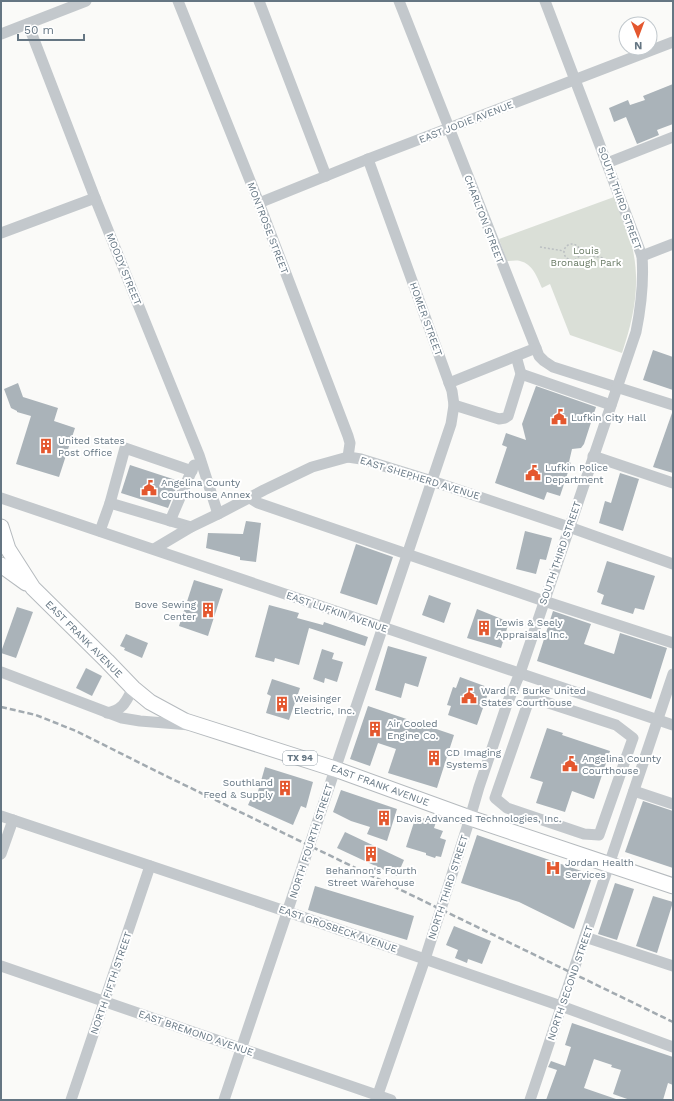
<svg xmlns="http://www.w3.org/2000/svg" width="674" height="1101" font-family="'Work Sans',sans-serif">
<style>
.green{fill:#dadfd7}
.building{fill:#aab3b9}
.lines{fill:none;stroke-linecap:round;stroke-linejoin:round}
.major-casing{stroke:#b5babe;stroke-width:17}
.path{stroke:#bbbfc2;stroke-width:1.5;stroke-dasharray:2 2;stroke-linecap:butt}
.minor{stroke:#c3c8cc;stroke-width:11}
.major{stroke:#fff;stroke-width:15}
.rail{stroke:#a2aab0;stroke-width:2.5;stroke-dasharray:6 3;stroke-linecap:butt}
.labels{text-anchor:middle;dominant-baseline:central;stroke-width:4;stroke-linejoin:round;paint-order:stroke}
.shield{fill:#fff;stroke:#939fa8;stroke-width:1}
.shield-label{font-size:9px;font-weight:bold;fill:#657683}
.street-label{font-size:10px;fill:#657683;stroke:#fff}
.park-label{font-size:10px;fill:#687a64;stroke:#fff}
.poi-label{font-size:10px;fill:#657683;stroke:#fff;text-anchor:start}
</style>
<rect width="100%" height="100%" fill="#fafaf8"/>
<path class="green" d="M614,197C620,213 627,230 632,246C641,284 634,317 622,353L570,335L550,284L542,288C537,277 533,264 520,261C516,260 512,261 507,261L499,239Z"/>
<g class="building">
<path d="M673,84V124L657,130L659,135L637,144L626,117L614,122L609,108L628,100L630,105L645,100L643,96Z"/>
<path d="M653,350L673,357V390L643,380Z"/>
<path d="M18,383L23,397L58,408L54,421L75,428L59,477L16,464L31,416L17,412V411L11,408L4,389Z"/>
<path d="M536,386L596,407L584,444L581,448L572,449L569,462L571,463L560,496L547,492L544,500L495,483L507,447L502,445L506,433L526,440L522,424Z"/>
<path d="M672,413H673V473L653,467Z"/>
<path d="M130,465L179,481L168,508L121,493Z"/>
<path d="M620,473L639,479L623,531L599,523L605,501L611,503Z"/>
<path d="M246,521L261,523L256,562L240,560V557L206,548L208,533L243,534Z"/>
<path d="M525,531L552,538L546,560L540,559L536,574L516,569Z"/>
<path d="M356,544L393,557L377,605L340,593Z"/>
<path d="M607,561L655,576L644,610L635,608L633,614L601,604L604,595L597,592Z"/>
<path d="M194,580L223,589L208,636L179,626Z"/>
<path d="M429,595L451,603L444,623L422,615Z"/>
<path d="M269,605L299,613L297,618L323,625L324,622L368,637L365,646L309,628L299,665L275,658L274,662L255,657Z"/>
<path d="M17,607L33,612L16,658L1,653V652Z"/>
<path d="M477,609L509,622L501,648L467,638Z"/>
<path d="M553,611L591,624L584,644L614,654L620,633L667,648L651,699L537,661Z"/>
<path d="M126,634L148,643L142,658L124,650L125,648L120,646Z"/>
<path d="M388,646L427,657L418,687L405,683L401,698L375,690Z"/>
<path d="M322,649L334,653L332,659L343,662L337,682L325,678L324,683L313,679Z"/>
<path d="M86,668L102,676L92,696L76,688Z"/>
<path d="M460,677L490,688L477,725L448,715L451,706L447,705L453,687L456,688Z"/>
<path d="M272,679L300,688L289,720L266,713L271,696L267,694Z"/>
<path d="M368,706L454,735L437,788L388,773L396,749L378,743L370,766L350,759Z"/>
<path d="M547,728L563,733L562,735L610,751L594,799L572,791L565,812L536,803L543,782L530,778Z"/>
<path d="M265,767L313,782L306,808L301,806L293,825L248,805L253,794L257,795Z"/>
<path d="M341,790L397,809L387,841L367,834L370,827L351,821L333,812Z"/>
<path d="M643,801L673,811V868L625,852Z"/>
<path d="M416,816L436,822L434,828L443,831L440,838L446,840L441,857L436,856L435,858L426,855V853L406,847Z"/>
<path d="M345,832L404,860L397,876L337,848Z"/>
<path d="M477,835L593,875L574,929L519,902L461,883Z"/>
<path d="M615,883L634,889L617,940L598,934Z"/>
<path d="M315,886L414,916L407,940L308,910Z"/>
<path d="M653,896L673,902L657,953L636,946Z"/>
<path d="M454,926L491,941L482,964L468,959L467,963L455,958L458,950L446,945Z"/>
<path d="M572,1023L673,1057V1085L668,1083L663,1100H630L613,1094L621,1070L611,1067L612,1065L594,1059L584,1088L616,1099L615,1100H546L557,1070L548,1067L551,1061L565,1066L571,1047L565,1045Z"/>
</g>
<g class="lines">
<defs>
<g id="major">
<path d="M1,527L8,549L33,588L107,661L133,688L150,702L185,721L335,769L470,818L673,886"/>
<path d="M1,565L26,583"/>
</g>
</defs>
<use href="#major" class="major-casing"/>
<g class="path">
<circle cx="572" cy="252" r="8"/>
<path d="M540,247L564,251"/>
<path d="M581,254L604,258"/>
</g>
<g class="minor">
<path d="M178,1L259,203L348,436L350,443L348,457"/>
<path d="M259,1L326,176"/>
<path d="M399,1L539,356L544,361L553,367L673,405"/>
<path d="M28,24L95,198L199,455L218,514"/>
<path d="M1,34L86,1"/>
<path d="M607,163L673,137"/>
<path d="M259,203L368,159L673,42"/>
<path d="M1,233L95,198"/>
<path d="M642,256L673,244"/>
<path d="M521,374L611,405"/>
<path d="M449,383L536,348"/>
<path d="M454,405L499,419L505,418L508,416L521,374L516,356"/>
<path d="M593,456L673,483"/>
<path d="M1,498L673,725"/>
<path d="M250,498L258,503L544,601L673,643"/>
<path d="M110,503L125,448L192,471"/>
<path d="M170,521L194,465"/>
<path d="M100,531L110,503L191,527"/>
<path d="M154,549L191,527L218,514L264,490L312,467L348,457L361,459L432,481L569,527L673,564"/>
<path d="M1,672L122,718L140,721L190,725"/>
<path d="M530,697L616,725L633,738L599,835L584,834L507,808L495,798Z"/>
<path d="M107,713C123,710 126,702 133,688"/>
<path d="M634,791L673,804"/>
<path d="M1,816L288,912L561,1006L673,1047"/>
<path d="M1,854L13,820"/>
<path d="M585,937L673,966"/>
<path d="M1,966L391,1100"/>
<path d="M71,1100L150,866"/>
<path d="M224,1100L451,424L454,405L452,391L368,159"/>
<path d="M376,1100L425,959L470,818L479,787L507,704L520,673L636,332C641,307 644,283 642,256L545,1"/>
<path d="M530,1100L673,674"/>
</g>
<use href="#major" class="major"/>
<path class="rail" d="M1,707L36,715L76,731L166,776L673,1022"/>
</g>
<defs>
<symbol id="civic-bare" viewBox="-9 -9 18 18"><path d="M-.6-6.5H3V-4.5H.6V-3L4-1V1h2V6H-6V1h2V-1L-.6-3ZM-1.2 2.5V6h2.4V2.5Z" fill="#e4572e" stroke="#fff" stroke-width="2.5" paint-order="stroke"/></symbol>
<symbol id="building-bare" viewBox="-9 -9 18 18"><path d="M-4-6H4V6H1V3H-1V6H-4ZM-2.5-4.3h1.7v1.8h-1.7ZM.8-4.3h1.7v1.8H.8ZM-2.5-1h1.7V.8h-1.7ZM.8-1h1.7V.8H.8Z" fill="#e4572e" stroke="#fff" stroke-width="2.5" paint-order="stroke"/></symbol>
<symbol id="hospital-bare" viewBox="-9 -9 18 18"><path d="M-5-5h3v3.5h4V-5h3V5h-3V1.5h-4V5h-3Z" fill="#e4572e" stroke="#fff" stroke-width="2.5" paint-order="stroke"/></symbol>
</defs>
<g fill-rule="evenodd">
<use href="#civic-bare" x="548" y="406" width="22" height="22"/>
<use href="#building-bare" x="35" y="435" width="22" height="22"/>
<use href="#civic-bare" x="522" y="462" width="22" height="22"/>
<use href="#civic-bare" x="138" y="477" width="22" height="22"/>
<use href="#building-bare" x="197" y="599" width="22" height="22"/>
<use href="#building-bare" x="473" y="617" width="22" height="22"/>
<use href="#civic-bare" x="458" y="685" width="22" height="22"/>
<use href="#building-bare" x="271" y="693" width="22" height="22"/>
<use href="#building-bare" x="364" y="718" width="22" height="22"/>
<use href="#building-bare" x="423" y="747" width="22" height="22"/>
<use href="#civic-bare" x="559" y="753" width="22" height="22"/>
<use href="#building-bare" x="274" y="777" width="22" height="22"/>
<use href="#building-bare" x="373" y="807" width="22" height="22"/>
<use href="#building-bare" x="360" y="843" width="22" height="22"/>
<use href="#hospital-bare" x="542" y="857" width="22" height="22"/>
</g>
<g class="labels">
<rect class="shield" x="283" y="751" width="34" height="14" rx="3"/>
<g class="shield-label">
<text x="300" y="758">TX 94</text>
</g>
<g class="street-label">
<text transform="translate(466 122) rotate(-21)">EAST JODIE AVENUE</text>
<text transform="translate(620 198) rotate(70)">SOUTH THIRD STREET</text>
<text transform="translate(484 219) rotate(69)">CHARLTON STREET</text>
<text transform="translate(268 228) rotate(69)">MONTROSE STREET</text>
<text transform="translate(124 269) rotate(68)">MOODY STREET</text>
<text transform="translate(426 319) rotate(70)">HOMER STREET</text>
<text transform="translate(420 478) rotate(17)">EAST SHEPHERD AVENUE</text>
<text transform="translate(560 553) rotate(-71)">SOUTH THIRD STREET</text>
<text transform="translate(337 612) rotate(19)">EAST LUFKIN AVENUE</text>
<text transform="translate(84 639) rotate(45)">EAST FRANK AVENUE</text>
<text transform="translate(380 785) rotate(20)">EAST FRANK AVENUE</text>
<text transform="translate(311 841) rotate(-72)">NORTH FOURTH STREET</text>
<text transform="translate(448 887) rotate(-72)">NORTH THIRD STREET</text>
<text transform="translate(338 929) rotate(19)">EAST GROSBECK AVENUE</text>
<text transform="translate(111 983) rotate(-71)">NORTH FIFTH STREET</text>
<text transform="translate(570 983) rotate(-71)">NORTH SECOND STREET</text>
<text transform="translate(196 1033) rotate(19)">EAST BREMOND AVENUE</text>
</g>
<g class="park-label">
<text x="586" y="250">Louis<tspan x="586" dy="12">Bronaugh Park</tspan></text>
</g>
<g class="poi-label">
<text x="571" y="417">Lufkin City Hall</text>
<text x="58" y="440">United States<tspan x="58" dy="12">Post Office</tspan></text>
<text x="545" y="467">Lufkin Police<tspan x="545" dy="12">Department</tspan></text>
<text x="161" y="482">Angelina County<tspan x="161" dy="12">Courthouse Annex</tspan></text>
<text x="196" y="604" text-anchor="end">Bove Sewing<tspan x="196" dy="12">Center</tspan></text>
<text x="496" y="622">Lewis &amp; Seely<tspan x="496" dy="12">Appraisals Inc.</tspan></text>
<text x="481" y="690">Ward R. Burke United<tspan x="481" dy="12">States Courthouse</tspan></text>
<text x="294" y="698">Weisinger<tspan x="294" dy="12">Electric, Inc.</tspan></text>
<text x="387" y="723">Air Cooled<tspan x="387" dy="12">Engine Co.</tspan></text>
<text x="446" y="752">CD Imaging<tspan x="446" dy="12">Systems</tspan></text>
<text x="582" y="758">Angelina County<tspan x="582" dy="12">Courthouse</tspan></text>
<text x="273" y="782" text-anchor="end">Southland<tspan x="273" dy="12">Feed &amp; Supply</tspan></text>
<text x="396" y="818">Davis Advanced Technologies, Inc.</text>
<text x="565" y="862">Jordan Health<tspan x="565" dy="12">Services</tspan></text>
<text x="371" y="870" text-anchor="middle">Behannon's Fourth<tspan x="371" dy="12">Street Warehouse</tspan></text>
</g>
</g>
<rect width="674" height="1101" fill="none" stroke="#657683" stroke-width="4"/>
<g transform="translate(638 36) rotate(179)"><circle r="19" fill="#ffffff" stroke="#c1c8cd"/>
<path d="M0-3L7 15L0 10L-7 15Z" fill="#e4572e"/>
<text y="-6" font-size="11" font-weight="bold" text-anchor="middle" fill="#657683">N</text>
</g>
<path d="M18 34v6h66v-6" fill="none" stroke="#657683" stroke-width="2"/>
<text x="24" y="34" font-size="12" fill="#657683" stroke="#ffffff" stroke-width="3" paint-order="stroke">50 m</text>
</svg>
